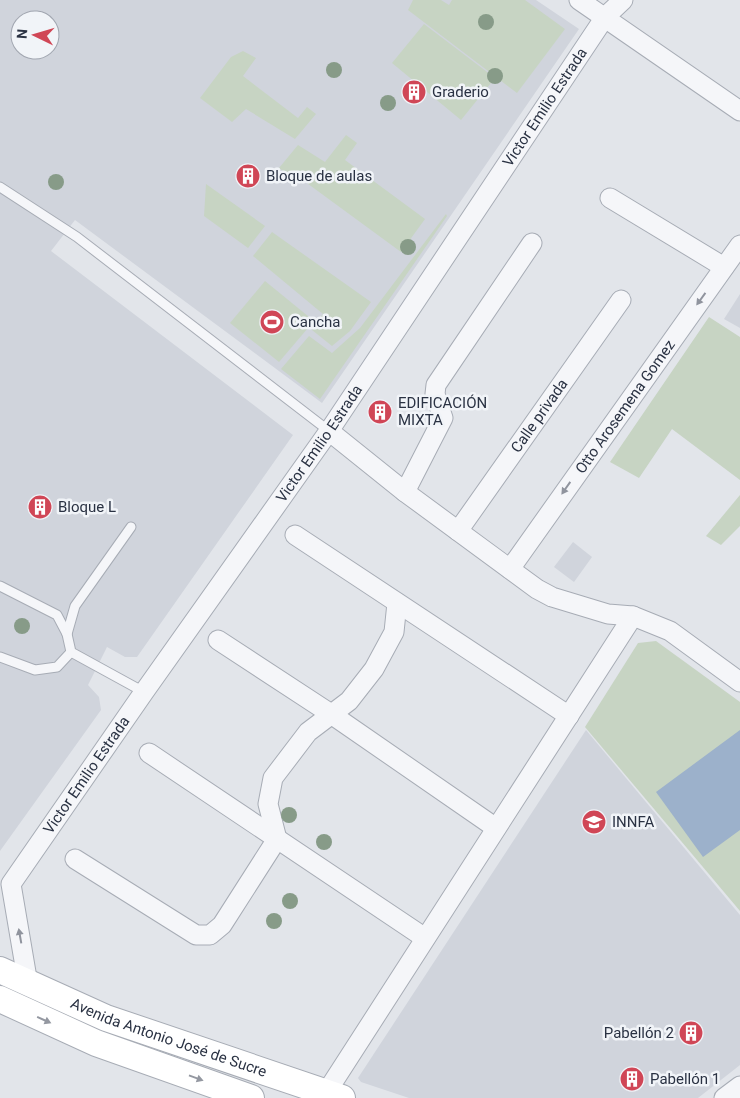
<svg xmlns="http://www.w3.org/2000/svg" width="740" height="1098" font-family="Roboto,sans-serif">
<style>
.built{fill:#d0d4dc;fill-rule:evenodd}
.green{fill:#c7d4c3}
.water{fill:#9cb1cb}
.lines{fill:none;stroke-linecap:round;stroke-linejoin:round}
.service-casing{stroke:#a7acb5;stroke-width:11}
.minor-casing{stroke:#a7acb5;stroke-width:21}
.secondary-casing{stroke:#a7acb5;stroke-width:28}
.service{stroke:#f5f6f9;stroke-width:9}
.minor{stroke:#f5f6f9;stroke-width:19}
.secondary{stroke:#fff;stroke-width:26}
.tree{fill:#879b88}
.oneway{fill:#90949e}
.oneway2{fill:#9498a1}
.labels{text-anchor:middle;dominant-baseline:central;stroke-width:5;stroke-linejoin:round;paint-order:stroke}
.poi-label{font-size:15px;fill:#2a3243;stroke:#f1f4f8;text-anchor:start}
.street-label{font-size:15px;fill:#2a3243;stroke:#f1f4f8}
</style>
<rect width="100%" height="100%" fill="#e2e5ea"/>
<g class="built">
<path d="M0,0H536L579,29L322,403L75,220L51,251L293,435L137,657H125L107,647L88,685L99,697L101,710L0,851ZM20,20H50V50H20Z"/>
<path d="M740,294V328L724,319Z"/>
<path d="M573,542L592,557L574,582L554,567Z"/>
<path d="M586,730L740,915V1065L698,1098H409L361,1082L358,1078Z"/>
</g>
<g class="green">
<path d="M413,0H441L449,5L452,0H525L565,29L517,93L408,10Z"/>
<path d="M424,24L495,78L461,120L392,63Z"/>
<path d="M243,51L256,58L243,76L298,118L307,107L316,114L295,139L246,109L232,122L200,98L231,57Z"/>
<path d="M346,135L357,143L345,160L425,219L401,252L300,178L296,181L279,168L298,145L325,162Z"/>
<path d="M206,184L265,226L248,248L204,216Z"/>
<path d="M446,214L447,216L320,399L281,369L309,336L332,353L360,328Z"/>
<path d="M272,232L371,302L350,331L332,346L312,330L323,314L253,256Z"/>
<path d="M265,281L314,321L279,362L230,323Z"/>
<path d="M709,317L740,337V480L672,429L639,478L610,462Z"/>
<path d="M740,495V526L721,545L706,536Z"/>
<path d="M656,641L740,702V911L585,727L638,643Z"/>
</g>
<path class="water" d="M740,730V830L703,857L656,792Z"/>
<g class="lines">
<defs>
<g id="service">
<path d="M0,187L77,237L329,431"/>
<path d="M0,586L57,615L67,634L71,652L144,692"/>
<path d="M67,634L75,606L131,527"/>
<path d="M0,657L35,670L57,667L71,652"/>
</g>
<g id="minor">
<path d="M579,0L740,111"/>
<path d="M610,198L724,267"/>
<path d="M329,431L405,492L537,589L552,597L608,614L633,616L670,631L740,682"/>
<path d="M405,492L443,418L435,394L436,385L532,243"/>
<path id="s1" d="M458,531L621,300"/>
<path d="M295,535L569,716"/>
<path id="s2" d="M510,569L740,245"/>
<path d="M218,640L331,714L496,828"/>
<path d="M149,753L425,938"/>
<path d="M75,859L196,935H210L222,925L277,839L268,804L273,778L308,732L349,701L374,669L394,632L397,603"/>
<path id="s3" d="M28,984L11,884L144,692L329,431L605,17L623,0"/>
<path d="M326,1093L633,616"/>
<path d="M724,1098L740,1086"/>
</g>
<g id="secondary">
<path id="s4" d="M0,970L106,1018L342,1098"/>
<path d="M0,999L96,1043L251,1098"/>
</g>
</defs>
<use href="#service" class="service-casing"/>
<use href="#minor" class="minor-casing"/>
<use href="#secondary" class="secondary-casing"/>
<use href="#service" class="service"/>
<use href="#minor" class="minor"/>
<use href="#secondary" class="secondary"/>
</g>
<g class="tree">
<circle cx="486" cy="22" r="8"/>
<circle cx="334" cy="70" r="8"/>
<circle cx="495" cy="76" r="8"/>
<circle cx="388" cy="103" r="8"/>
<circle cx="56" cy="182" r="8"/>
<circle cx="408" cy="247" r="8"/>
<circle cx="22" cy="626" r="8"/>
<circle cx="289" cy="815" r="8"/>
<circle cx="324" cy="842" r="8"/>
<circle cx="290" cy="901" r="8"/>
<circle cx="274" cy="921" r="8"/>
</g>
<defs><path id="oneway-solid" d="M-6-.8H1V-3.2L6.5 0L1 3.2V.8H-6Z" transform="scale(1.25)"/></defs>
<g class="oneway">
<use href="#oneway-solid" transform="translate(701 299) rotate(126)"/>
<use href="#oneway-solid" transform="translate(566 488) rotate(125)"/>
<use href="#oneway-solid" transform="translate(20 936) rotate(-100)"/>
</g>
<g class="oneway2">
<use href="#oneway-solid" transform="translate(44 1020) rotate(24)"/>
<use href="#oneway-solid" transform="translate(196 1078) rotate(20)"/>
</g>
<defs>
<symbol id="building-disc" viewBox="-11 -11 22 22"><circle r="9.5" fill="#d04656" stroke="#f1f4f8"/><path d="M-4-6H4V6H1V3H-1V6H-4ZM-2.5-4.3h1.7v1.8h-1.7ZM.8-4.3h1.7v1.8H.8ZM-2.5-1h1.7V.8h-1.7ZM.8-1h1.7V.8H.8Z" fill="#fff"/></symbol>
<symbol id="stadium-disc" viewBox="-11 -11 22 22"><circle r="9.5" fill="#d04656" stroke="#f1f4f8"/><path d="M0-5a6.5 5 0 1 0 0 10a6.5 5 0 1 0 0-10ZM-3.5-1.8h7v3.6h-7Z" fill="#fff"/></symbol>
<symbol id="school-disc" viewBox="-11 -11 22 22"><circle r="9.5" fill="#d04656" stroke="#f1f4f8"/><path d="M0-5L7-2L0 1L-7-2ZM-4 1L0 2.5L4 1V4Q0 6-4 4Z" fill="#fff"/></symbol>
</defs>
<g fill-rule="evenodd">
<use href="#building-disc" x="400" y="78" width="28" height="28"/>
<use href="#building-disc" x="234" y="162" width="28" height="28"/>
<use href="#stadium-disc" x="258" y="308" width="28" height="28"/>
<use href="#building-disc" x="366" y="398" width="28" height="28"/>
<use href="#building-disc" x="26" y="493" width="28" height="28"/>
<use href="#school-disc" x="580" y="808" width="28" height="28"/>
<use href="#building-disc" x="677" y="1019" width="28" height="28"/>
<use href="#building-disc" x="618" y="1065" width="28" height="28"/>
</g>
<g class="labels">
<g class="poi-label">
<text x="432" y="92">Graderio</text>
<text x="266" y="176">Bloque de aulas</text>
<text x="290" y="322">Cancha</text>
<text x="398" y="403">EDIFICACIÓN<tspan x="398" dy="17">MIXTA</tspan></text>
<text x="58" y="507">Bloque L</text>
<text x="612" y="822">INNFA</text>
<text x="674" y="1033" text-anchor="end">Pabellón 2</text>
<text x="650" y="1079">Pabellón 1</text>
</g>
<g class="street-label">
<text stroke="none"><textPath href="#s3" startOffset="1044">Victor Emilio Estrada</textPath></text>
<text stroke="none"><textPath href="#s2" startOffset="199">Otto Arosemena Gomez</textPath></text>
<text stroke="none"><textPath href="#s1" startOffset="141">Calle privada</textPath></text>
<text stroke="none"><textPath href="#s3" startOffset="639">Victor Emilio Estrada</textPath></text>
<text stroke="none"><textPath href="#s3" startOffset="234">Victor Emilio Estrada</textPath></text>
<text stroke="none"><textPath href="#s4" startOffset="182">Avenida Antonio José de Sucre</textPath></text>
</g>
</g>
<g transform="translate(35 35) rotate(275)"><circle r="24" fill="#f1f4f8" stroke="#a1a6b0"/>
<path d="M0-4L9 19L0 12L-9 19Z" fill="#d04656"/>
<text y="-8" font-size="14" font-weight="bold" text-anchor="middle" fill="#2a3243">N</text>
</g>
</svg>
